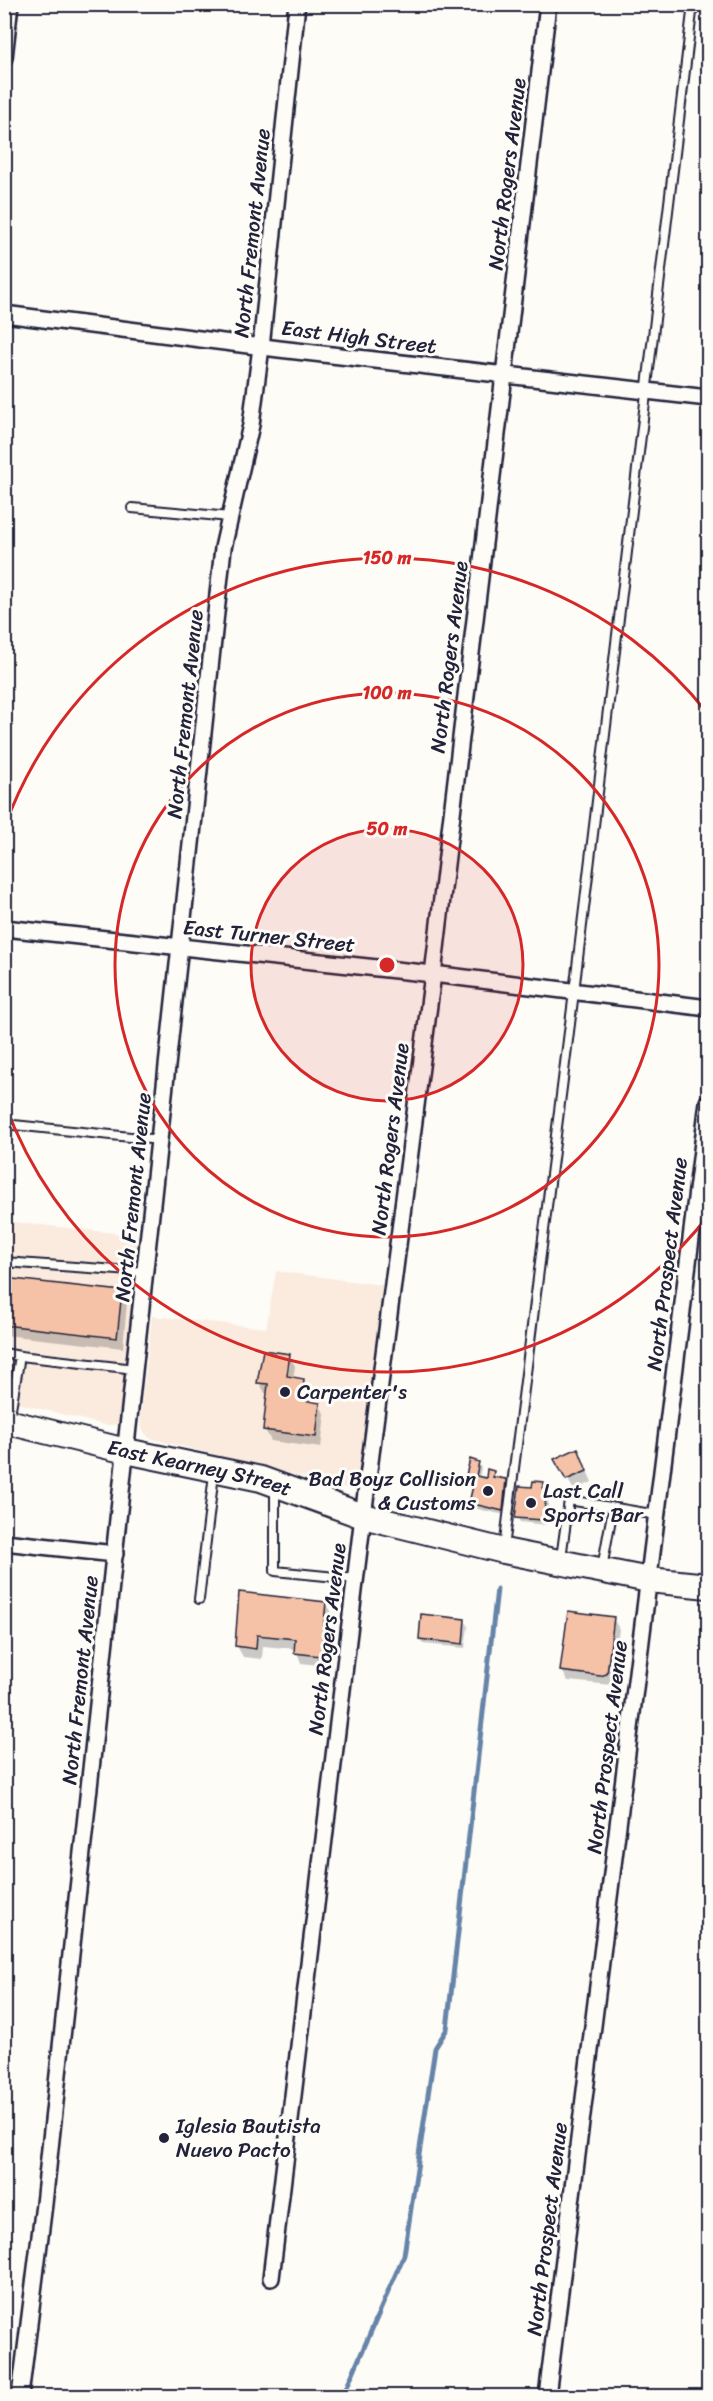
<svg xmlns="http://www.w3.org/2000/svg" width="713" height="2401" font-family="Sriracha,sans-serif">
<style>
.built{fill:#fbebdf}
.shadow{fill:#0003;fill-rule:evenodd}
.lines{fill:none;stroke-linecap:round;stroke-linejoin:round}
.stream{stroke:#6684a8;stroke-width:5}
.building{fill:#f6c2a7;stroke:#22223b;stroke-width:1.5}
.service-casing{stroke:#22223b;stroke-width:12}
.minor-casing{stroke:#22223b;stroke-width:20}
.primary-casing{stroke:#22223b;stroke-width:28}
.service{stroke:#fdfcf7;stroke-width:8}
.minor{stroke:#fdfcf7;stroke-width:15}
.primary{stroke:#fdfcf7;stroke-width:24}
.ring{fill:none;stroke:#d62828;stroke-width:3}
.poi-dot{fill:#22223b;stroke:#fdfcf7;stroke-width:2}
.labels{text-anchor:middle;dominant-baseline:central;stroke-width:6;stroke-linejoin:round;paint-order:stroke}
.street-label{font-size:21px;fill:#22223b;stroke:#fdfcf7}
.poi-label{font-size:21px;fill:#22223b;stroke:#fdfcf7;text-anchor:start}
.centre{fill:#d62828;stroke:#fdfcf7;stroke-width:3}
.ring-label{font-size:18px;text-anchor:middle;font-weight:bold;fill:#d62828;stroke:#fdfcf7;stroke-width:6;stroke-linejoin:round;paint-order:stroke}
</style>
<rect width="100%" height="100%" fill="#fdfcf7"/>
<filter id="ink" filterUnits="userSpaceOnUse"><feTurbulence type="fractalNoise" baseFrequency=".0167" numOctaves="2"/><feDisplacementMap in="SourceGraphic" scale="12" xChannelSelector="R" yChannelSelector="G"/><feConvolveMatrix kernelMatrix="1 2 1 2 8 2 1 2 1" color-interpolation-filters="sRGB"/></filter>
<g filter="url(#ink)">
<g class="built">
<path d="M5,1221L143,1236L125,1419L121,1425H104L5,1400Z"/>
<path d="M276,1271L382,1285L359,1481L356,1488L350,1489L149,1438L142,1429L140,1419L152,1316L266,1328Z"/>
</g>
<g class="shadow">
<path d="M4,1279L121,1293L127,1303L123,1348L4,1335Z"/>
<path d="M289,1355L295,1366L293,1379L303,1380L309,1391L308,1403L319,1404L325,1415L321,1448L271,1441L265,1430L269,1394L265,1393L259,1382ZM287,1363H290L287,1384H284Z"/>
<path d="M578,1450L592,1482L574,1490L556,1460Z"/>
<path d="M478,1463L481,1468L479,1478L487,1480L493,1472L496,1479L505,1481L508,1486L505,1515L473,1508L470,1503L476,1481L471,1480L468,1475Z"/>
<path d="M543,1483L549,1495L546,1525L520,1522L517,1517L534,1489Z"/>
<path d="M240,1594L325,1603L332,1614L327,1666L301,1663L296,1649L263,1646L262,1659L243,1657L237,1646Z"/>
<path d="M613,1618L619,1629L612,1685L568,1681L562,1671Z"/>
<path d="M465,1621L468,1626L465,1648L423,1644L420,1639Z"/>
</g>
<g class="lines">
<path class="stream" d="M343,2396L404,2255L435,2048L447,2029L497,1589"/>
</g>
<g class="building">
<path d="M4,1278L122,1291L117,1338L4,1325Z"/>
<path d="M263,1350L290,1354L287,1376L304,1379L302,1400L320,1403L316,1437L263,1430L268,1384L257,1383Z"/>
<path d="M578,1448L587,1471L566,1480L554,1459Z"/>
<path d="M470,1459L479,1462L476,1476L486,1478L487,1469L494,1471L493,1477L506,1479L503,1511L469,1503L475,1477L466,1475Z"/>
<path d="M533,1481L544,1482L543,1488L547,1489L543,1520L515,1518L519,1486L532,1487Z"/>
<path d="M239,1592L326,1602L321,1656L294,1653L295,1639L257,1635L256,1649L235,1646Z"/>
<path d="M568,1611L614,1617L607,1674L600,1676L560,1671Z"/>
<path d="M421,1614L465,1619L463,1644L419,1639Z"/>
</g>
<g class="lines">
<defs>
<g id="service">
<path d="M132,508L230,517"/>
<path d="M4,1124L160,1140"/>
<path d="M4,1262L146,1272"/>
<path d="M4,1353L20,1356L9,1420"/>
<path d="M20,1356L135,1369"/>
<path d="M275,1489V1571L356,1579"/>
<path d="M504,1548L573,1000L693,4"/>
<path d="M561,1558L569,1500L657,1515"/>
<path d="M602,1568L613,1508"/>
<path d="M199,1599L214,1474"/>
</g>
<g id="minor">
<path d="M4,58L10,4"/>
<path d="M4,314L279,349L708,398"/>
<path d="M4,928L433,974L708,1008"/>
<path d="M4,1542L115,1554"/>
<path d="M271,2278L363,1516L433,974L548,4"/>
<path d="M20,2396L44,2204L223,548L251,425L261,347L297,4"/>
<path d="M547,2396L708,1102"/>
</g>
<g id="primary">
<path id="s1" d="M4,1421L126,1451L261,1479L363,1516L504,1551L649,1580L708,1586"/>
</g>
</defs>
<use href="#service" class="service-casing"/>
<use href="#minor" class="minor-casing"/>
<use href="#primary" class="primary-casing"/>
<use href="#service" class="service"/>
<use href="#minor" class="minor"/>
<use href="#primary" class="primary"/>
</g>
</g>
<circle cx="387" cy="965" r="136" fill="#d62828" fill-opacity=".12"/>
<g class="ring">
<circle cx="387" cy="965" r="136"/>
<circle cx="387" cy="965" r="272"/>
<path d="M708 1216A407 407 0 0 1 5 1104M5 826A407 407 0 0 1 708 714"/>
</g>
<g class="poi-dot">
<circle cx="285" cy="1392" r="6"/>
<circle cx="488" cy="1491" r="6"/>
<circle cx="531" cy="1503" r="6"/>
<circle cx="164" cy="2138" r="6"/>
</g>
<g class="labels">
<g class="street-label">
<text transform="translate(507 174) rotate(-83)">North Rogers Avenue</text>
<text transform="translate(252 233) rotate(-84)">North Fremont Avenue</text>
<text transform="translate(359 337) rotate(7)">East High Street</text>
<text transform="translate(449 657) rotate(-83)">North Rogers Avenue</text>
<text transform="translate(185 714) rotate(-84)">North Fremont Avenue</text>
<text transform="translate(269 936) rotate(6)">East Turner Street</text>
<text transform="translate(390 1139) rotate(-83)">North Rogers Avenue</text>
<text transform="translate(133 1197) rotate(-84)">North Fremont Avenue</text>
<text transform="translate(667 1264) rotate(-83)">North Prospect Avenue</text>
<text stroke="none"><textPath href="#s1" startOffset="201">East Kearney Street</textPath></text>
<text transform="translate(327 1639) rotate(-83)">North Rogers Avenue</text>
<text transform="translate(80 1680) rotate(-84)">North Fremont Avenue</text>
<text transform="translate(607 1747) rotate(-83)">North Prospect Avenue</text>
<text transform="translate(547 2229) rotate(-83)">North Prospect Avenue</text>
</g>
<g class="poi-label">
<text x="297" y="1392">Carpenter's</text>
<text x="476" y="1479" text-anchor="end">Bad Boyz Collision<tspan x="476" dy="24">&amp; Customs</tspan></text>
<text x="543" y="1491">Last Call<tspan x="543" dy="24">Sports Bar</tspan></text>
<text x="176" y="2126">Iglesia Bautista<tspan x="176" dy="24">Nuevo Pacto</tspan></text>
</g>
</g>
<circle cx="387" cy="965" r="9" class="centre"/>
<g class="ring-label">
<text x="387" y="564">150 m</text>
<text x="387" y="699">100 m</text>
<text x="387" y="835">50 m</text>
</g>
<rect width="713" height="2401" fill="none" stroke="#fdfcf7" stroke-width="24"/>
<rect x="12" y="12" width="689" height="2377" fill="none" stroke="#22223b" stroke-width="2" filter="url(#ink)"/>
</svg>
